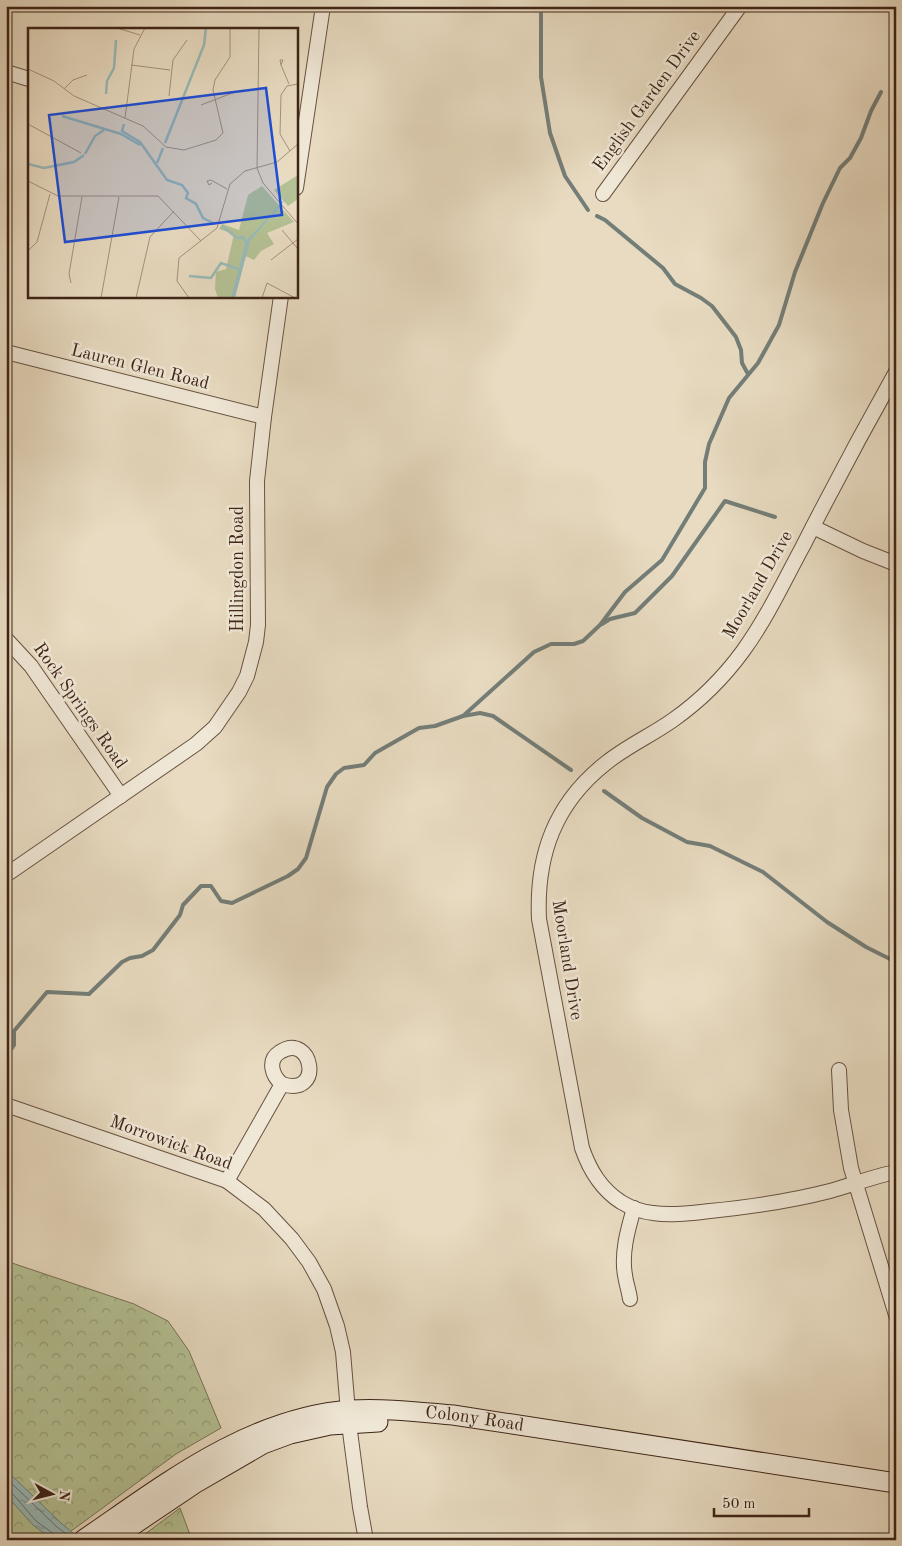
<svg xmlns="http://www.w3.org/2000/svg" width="902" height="1546" font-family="'Old Standard TT',serif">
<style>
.forest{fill:url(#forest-crowns);stroke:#797256}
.water{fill:url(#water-ripples);stroke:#747e78}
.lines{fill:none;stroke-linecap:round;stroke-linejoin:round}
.shore{stroke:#6b6f68;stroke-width:1}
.stream{stroke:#747e78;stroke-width:4}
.street-casing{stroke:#685242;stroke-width:16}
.secondary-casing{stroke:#3e2417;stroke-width:21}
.street{stroke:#f0e8d7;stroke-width:14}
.secondary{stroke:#f0e8d7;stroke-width:19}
.labels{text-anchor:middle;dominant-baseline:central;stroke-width:5;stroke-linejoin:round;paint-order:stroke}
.street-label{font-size:18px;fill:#3e2417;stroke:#f0e8d7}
.inset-river{fill:none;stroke:#98bab9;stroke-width:2.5}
.inset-road{fill:none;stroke:#a4927d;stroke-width:1}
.view{fill:#1d4ed8;fill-opacity:0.15;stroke:#1d4ed8;stroke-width:2.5}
.inset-edge{fill:none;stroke:#3e2417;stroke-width:2.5}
</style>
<defs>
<pattern id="forest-crowns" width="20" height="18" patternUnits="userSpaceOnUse" patternTransform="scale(1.25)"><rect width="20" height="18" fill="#b4c194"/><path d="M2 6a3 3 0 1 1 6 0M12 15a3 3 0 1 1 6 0" fill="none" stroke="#949d78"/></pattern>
<pattern id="water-ripples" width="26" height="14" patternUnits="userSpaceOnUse" patternTransform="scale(1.25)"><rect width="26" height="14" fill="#98bab9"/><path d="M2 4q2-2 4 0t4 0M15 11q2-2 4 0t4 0" fill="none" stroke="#7d9795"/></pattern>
</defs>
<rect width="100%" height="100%" fill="#e8dbc1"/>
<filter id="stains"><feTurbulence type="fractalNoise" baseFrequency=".004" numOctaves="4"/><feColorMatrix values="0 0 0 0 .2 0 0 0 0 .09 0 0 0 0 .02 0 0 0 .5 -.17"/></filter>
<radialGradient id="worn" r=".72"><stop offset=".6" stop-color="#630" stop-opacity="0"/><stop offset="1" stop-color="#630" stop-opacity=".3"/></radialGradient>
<g class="forest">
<path d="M6,1261L134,1304L168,1321L189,1351L221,1428L176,1454L59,1540H6Z"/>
<path d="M180,1508L192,1540H137Z"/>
</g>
<path class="water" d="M6,1470L61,1523L81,1540H53L33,1525L6,1495Z"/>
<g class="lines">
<g class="shore">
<path d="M6,1478L57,1527L73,1539"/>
<path d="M6,1492L12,1493L36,1521L54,1534L55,1540"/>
</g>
<g class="stream">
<path d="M541,6V77L550,133L565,176L588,210"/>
<path d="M597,216L605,220L663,268L675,284L701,298L712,306L736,337L741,350L742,363L748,374"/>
<path d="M602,624L610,619L635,613L672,576L725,501L775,517"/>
<path d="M463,716L534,652L551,644H574L583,641L600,625L625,592L662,560L705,488V462L709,444L729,398L758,363L779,325L795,272L823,203L840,168L850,158L861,138L871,111L881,92"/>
<path d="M604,791L642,818L687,842L710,846L763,872L827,922L866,947L896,962"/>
<path d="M6,1056L14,1045V1031L47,992L89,994L122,962L130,958L142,956L153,950L180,915L183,905L201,886H211L221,901L232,903L288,876L298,869L306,858L327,787L336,774L344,768L364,765L375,753L419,728L435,726L463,716L480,713L493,716L571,770"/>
</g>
<defs>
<g id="street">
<path d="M6,72L29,79"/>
<path d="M296,188L323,6"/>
<path d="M603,194L740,6"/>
<path d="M6,352L264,417"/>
<path d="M896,372C864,429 833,487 803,546C784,581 767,618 743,651C724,677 700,701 673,720C652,735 627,746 606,763C555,803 536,855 539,919L582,1148C590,1171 601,1189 621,1202C631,1208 642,1212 653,1213C672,1216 692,1213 710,1211C750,1207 791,1201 830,1191C852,1185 874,1176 896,1172"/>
<path d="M813,527L863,551L896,564"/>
<path d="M6,639L31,666L121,796"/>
<path d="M6,875L196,744L215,727L239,692L247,676L256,642L258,625L257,481L264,417L281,296"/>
<path d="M839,1070L841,1110L851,1168L896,1315"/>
<path d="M6,1105L227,1181L264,1209L292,1239L309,1262L324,1289L337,1326L343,1352L349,1424L360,1507L366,1540"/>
<path d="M227,1181L282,1084C325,1098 312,1031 280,1052C267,1060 272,1076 282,1084"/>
<path d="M630,1299C629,1291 626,1283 625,1275C621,1253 628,1229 634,1208"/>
</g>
<g id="secondary">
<path id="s1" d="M83,1540C165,1484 248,1418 350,1410C385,1408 418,1412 453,1415L896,1483"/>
<path d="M111,1540L194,1484L263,1444L290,1434L330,1425L378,1422"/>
</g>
</defs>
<use href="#street" class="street-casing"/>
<use href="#secondary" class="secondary-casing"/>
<use href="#street" class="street"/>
<use href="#secondary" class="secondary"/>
</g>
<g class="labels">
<g class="street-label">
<text transform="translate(647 101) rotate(-54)">English Garden Drive</text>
<text transform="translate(140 367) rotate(14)">Lauren Glen Road</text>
<text transform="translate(238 569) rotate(-90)">Hillingdon Road</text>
<text transform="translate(758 585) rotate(-60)">Moorland Drive</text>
<text transform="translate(80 706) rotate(55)">Rock Springs Road</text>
<text transform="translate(567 960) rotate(81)">Moorland Drive</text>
<text transform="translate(171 1143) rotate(20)">Morrowick Road</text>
<text stroke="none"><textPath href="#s1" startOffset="426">Colony Road</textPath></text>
</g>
</g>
<g transform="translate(28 28)">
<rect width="270" height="270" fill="#e8dbc1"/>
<path d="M270,147V171L260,178L246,162ZM234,158L266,194L239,205L246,216L233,223L226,232L215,227L205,270H190L187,261L188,244L198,241L206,206L191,201L194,196L211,202L220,167Z" fill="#b4c194"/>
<path d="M270,157L222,213L207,270H203L218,213Z" fill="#98bab9"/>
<path class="inset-river" d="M78,66L79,53L86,40L88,12M34,88L93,106L112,117M96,96L94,103L112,114L139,152L154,157L160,165L158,170L168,176L175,190L187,196M137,115L176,17L178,0M57,126L67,108L76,102M129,135L135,120M0,136L16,140L46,134L56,127M194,198L209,210L215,209L218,215M161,248L183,250L193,235L210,241"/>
<path class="inset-road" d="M89,0L112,7M231,0L229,140L235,155L270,196M103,37L142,42M253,37L252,32H255L253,37L261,56M0,41L26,53L46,68L115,98L138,119L156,122L188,112L195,105L185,62L187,52L202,29V0M36,61L45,52L59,47M141,68L145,32L159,12M173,77L207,64M97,90L106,21L117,0M0,96L53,125M262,123L252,106L253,67L259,58L270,56M0,153L30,168H130L173,213M184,155L181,157L179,153L183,152L199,161M254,202L270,221M0,223L9,214L22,166M243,232L270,211M43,255L41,246L54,169M73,270L91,169M108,270L122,209L146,183M161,270L149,253L151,230L189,200L202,156L217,143L249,134L270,116M234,270L239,255L267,270"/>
<path class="view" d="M238,60L254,187L37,214L21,87Z"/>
<rect width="270" height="270" class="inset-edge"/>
</g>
<rect width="902" height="1546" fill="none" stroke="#e8dbc1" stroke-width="25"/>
<rect x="8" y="8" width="887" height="1531" fill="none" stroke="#3e2417" stroke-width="2.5"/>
<rect x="12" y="12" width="877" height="1521" fill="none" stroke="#3e2417"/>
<g transform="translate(52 1494) rotate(97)" stroke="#f0e8d7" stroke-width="4" paint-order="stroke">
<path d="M0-4L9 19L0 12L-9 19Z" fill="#3e2417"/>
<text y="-8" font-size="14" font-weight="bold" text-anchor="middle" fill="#3e2417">N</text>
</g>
<path d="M714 1508v8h95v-8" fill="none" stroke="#3e2417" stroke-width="2.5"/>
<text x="722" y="1508" font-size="15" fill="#3e2417" stroke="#f0e8d7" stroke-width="4" paint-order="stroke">50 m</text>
<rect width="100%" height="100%" filter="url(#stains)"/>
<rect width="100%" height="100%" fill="url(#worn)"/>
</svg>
